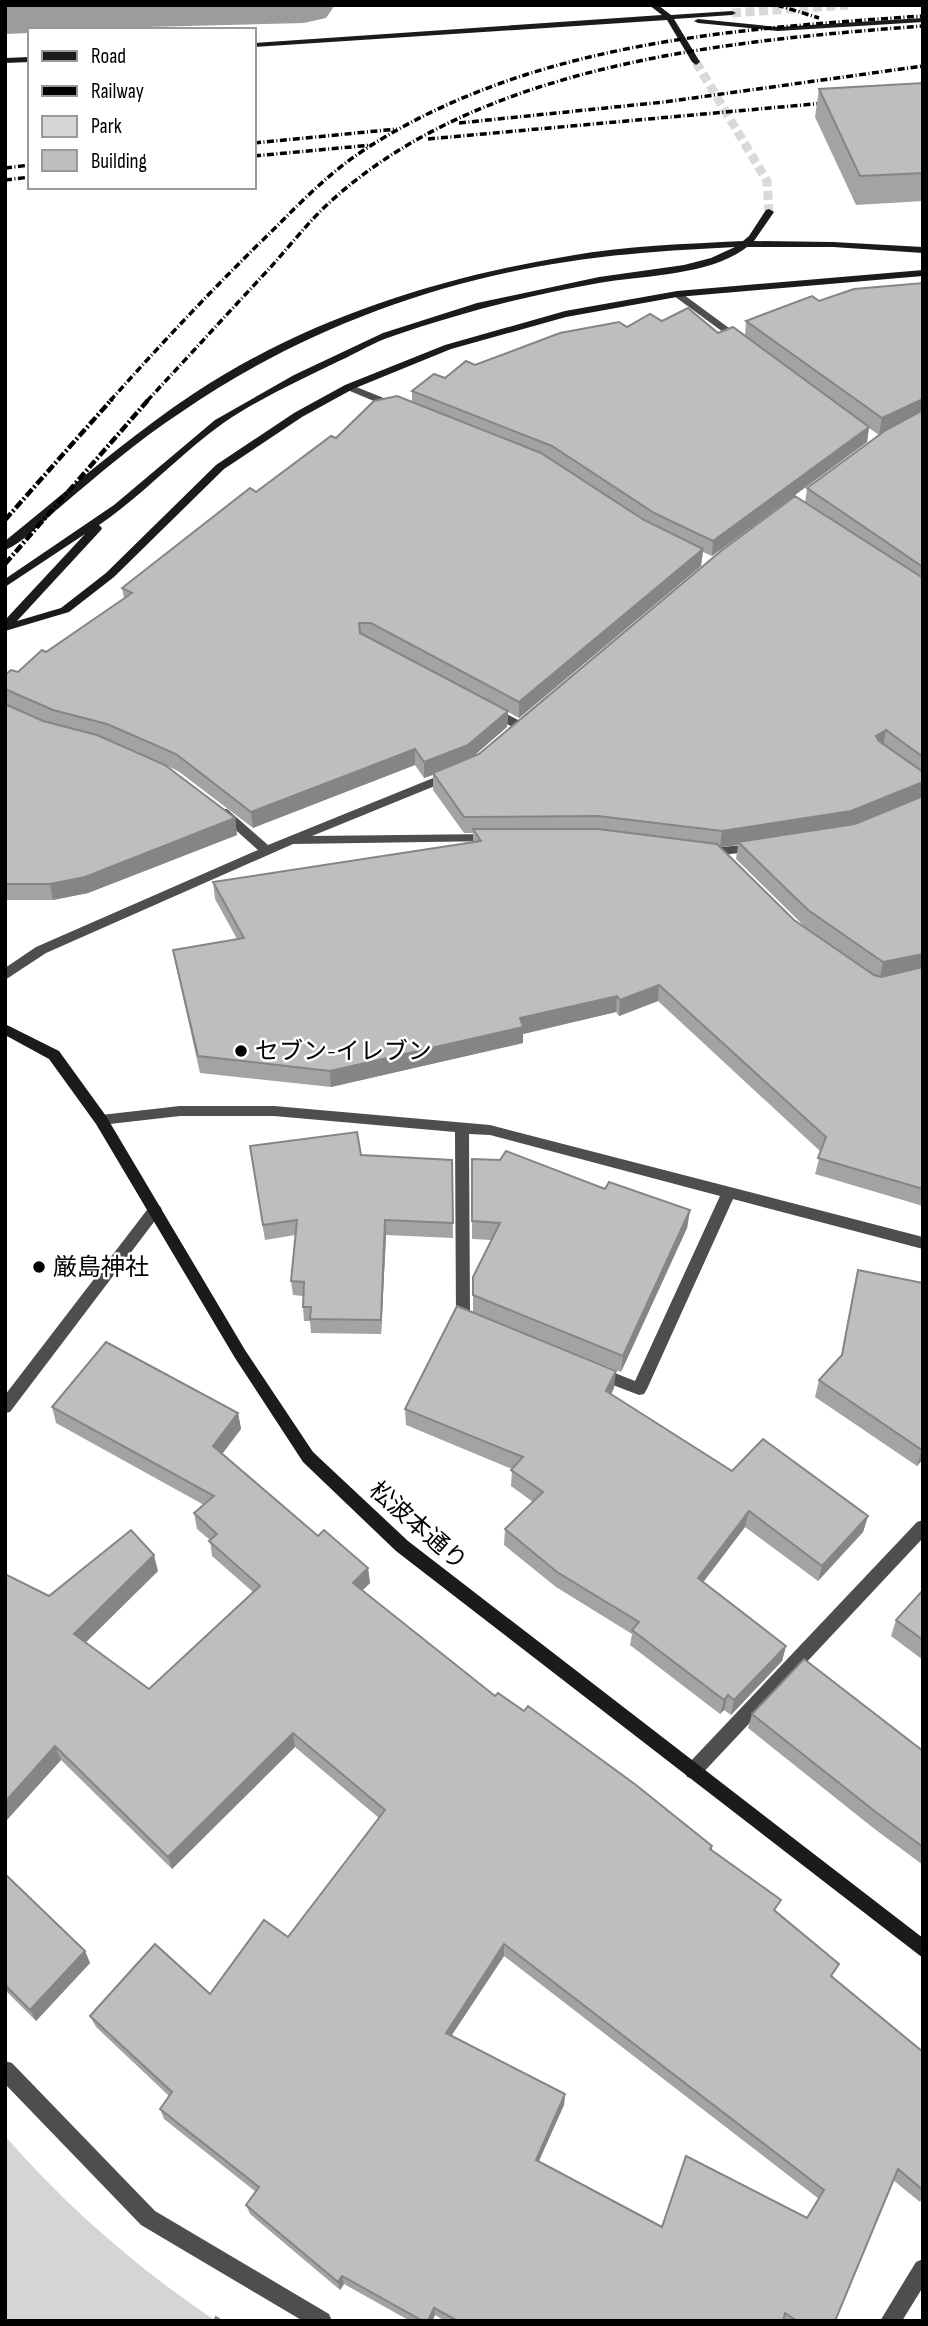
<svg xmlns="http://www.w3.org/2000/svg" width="928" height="2326" font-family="'Sofia Sans Condensed','Noto Sans JP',sans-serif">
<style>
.green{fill:#d5d5d5}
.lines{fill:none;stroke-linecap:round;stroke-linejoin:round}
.river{fill:#9c9c9c;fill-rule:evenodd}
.secondary-tunnel{stroke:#d9d9d9;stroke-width:9;stroke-dasharray:9 4.5;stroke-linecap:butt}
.street{fill:#4e4e4e;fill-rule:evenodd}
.secondary{fill:#1b1b1b;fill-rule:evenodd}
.rail-far1{stroke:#000;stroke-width:3.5;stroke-dasharray:7 2.5 1 2.5;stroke-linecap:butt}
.rail{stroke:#000;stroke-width:4.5;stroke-dasharray:9 2.5 2 2.5;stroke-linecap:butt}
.wall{fill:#a3a3a3;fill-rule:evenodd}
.shaded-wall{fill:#858585}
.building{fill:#bebebe;stroke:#858585;stroke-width:2;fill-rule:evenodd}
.poi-dot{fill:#000;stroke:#fff;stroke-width:2.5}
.labels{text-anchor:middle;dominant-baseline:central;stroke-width:5;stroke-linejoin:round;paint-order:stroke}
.poi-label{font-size:24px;fill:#000;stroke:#fff;text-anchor:start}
.street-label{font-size:24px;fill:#000;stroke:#fff}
</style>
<rect width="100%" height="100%" fill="#fff"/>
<path class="green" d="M5,2136C67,2207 137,2268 216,2321H5Z"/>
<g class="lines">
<path class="river" d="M5,5H335L326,18L304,23L30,30V33L5,34Z"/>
<g class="secondary-tunnel">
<path d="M732,13L848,5"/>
<path d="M696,62L767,181L769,212"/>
</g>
<g class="street">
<path d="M674,292H680L744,339V343H738L674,296Z"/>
<path d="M349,384L401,405L402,407L393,409L345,389L344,387Z"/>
<path d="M491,706L524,723L526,726L524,729H516L487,713V707Z"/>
<path d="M448,772L452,773L454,776L452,779L312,836L491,834L495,835L497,838L495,841L293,844L46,953L5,980V968L36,947L258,850L219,815L217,812L219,809H227L268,845Z"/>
<path d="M755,844L759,845L761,848L759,851L710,856L704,852L710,848Z"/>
<path d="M180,1106H274L490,1125L923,1237V1249L733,1199L647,1389L644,1394L639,1395L592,1377L589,1372L592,1367L597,1366L635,1381L720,1196L490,1135L469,1134L470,1313L477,1316L479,1320L477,1324L472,1326L458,1321L456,1317L455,1132L274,1116H180L101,1125L94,1120L101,1115Z"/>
<path d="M155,1204L160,1206L162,1210L160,1214L10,1412L5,1413V1395L150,1206Z"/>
<path d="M923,1520V1538L699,1777L693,1779L687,1777L684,1771L687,1765L917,1522Z"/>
<path d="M5,2061L12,2063L155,2211L329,2314L332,2321H303L141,2225L5,2084Z"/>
<path d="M923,2259V2287L902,2321H880L916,2262Z"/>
</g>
<g class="secondary">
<path d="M649,5H658L671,15L732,11L736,13L732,15L674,19L700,62L696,65L692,62L667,20L254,47V43L662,15Z"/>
<path d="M923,18V22L778,31L698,23L694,21L698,19L778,27Z"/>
<path d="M30,57V62L5,63V58Z"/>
<path d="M769,209L774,212L754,241L833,242L923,247V253L833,247H747C710,276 644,275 599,283C529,295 460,313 393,336C374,342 357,353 339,361C300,380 258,399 222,424C179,455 143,495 99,525L102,528L101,530L17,621L61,608L106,573L216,465L294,413L345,385L445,345L565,311L677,291L923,270V276L677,297L566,317L451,349L353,389L302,417L224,469L114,577L69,612L5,631V620L85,534L5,587V579L114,505L215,420L294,375L383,333L477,303L599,277L684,265L711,258L735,247C679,250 622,253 566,262C429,282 294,334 180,413C137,441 98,475 59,508C44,520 23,543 5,550V541C67,491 127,438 193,394C303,321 433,279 563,257C622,246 683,244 743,241L749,236L766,210Z"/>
<path d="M5,1024L59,1051L106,1116L245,1350L313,1452L408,1541L923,1938V1958L396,1551L303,1462L235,1358L96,1124L49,1059L5,1035Z"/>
</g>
<g class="rail-far1">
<path d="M777,5L819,18"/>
<path d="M459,123L664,102L923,66"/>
<path d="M428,139L836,102"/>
<path d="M254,143L397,129"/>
<path d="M254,156L372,145"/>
<path d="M5,168L30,165"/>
<path d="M5,180L30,177"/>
<path d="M110,401C162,343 215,286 271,232C301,202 331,171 367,148C533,42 732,29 923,16"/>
<path d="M147,401C188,357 228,313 269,269C289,247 308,222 330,202C482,63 727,41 923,26"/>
</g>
<g class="rail">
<path d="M5,520L112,399"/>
<path d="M5,564L149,399"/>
</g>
</g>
<g class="wall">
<path d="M923,83V201L856,205L815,117L819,89Z"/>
<path d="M923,283V1206L815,1174L821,1152L658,1001L619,1016L616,1012L523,1034V1043L331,1087L200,1073L176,966L173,950L237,939L215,899L213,882L473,842V833H464L433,790V775L424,778L415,765L253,828L178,771L108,740L235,818L237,835L88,893L53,900H5V675L18,672L124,598L122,588L256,492L336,438L412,403V391L475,365L627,327L662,321L718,333L745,336L746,321L819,301ZM869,428L879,435L807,488L805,503L479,754L472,757L507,727L508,712L519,718L701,566L703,552L712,556L867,442ZM738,845L736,859L805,927L875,975L794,920L720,847Z"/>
<path d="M361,1155L452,1160L453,1238L386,1235L381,1334L311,1333L310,1321H304L303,1307V1296L293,1295L291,1281L295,1235L265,1240L252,1161Z"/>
<path d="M472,1159L605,1189L690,1210L687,1228L621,1372L473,1312V1277L491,1240L472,1239Z"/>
<path d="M858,1270L923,1283V1459L917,1466L815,1397L819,1380L841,1356L854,1287Z"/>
<path d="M614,1388L611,1394L732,1471L868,1516L863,1532L818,1581L745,1527L703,1582L786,1646L782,1661L731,1715L724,1710L720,1714L630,1645L632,1634L556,1587L504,1545L505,1529L533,1502L511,1486L512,1469L406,1425L405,1409Z"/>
<path d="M52,1407L238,1413L241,1429L222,1454L318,1536L368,1568L370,1583L362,1591L495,1696L712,1846V1850L777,1912L833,1978L923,2052V2197L920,2202L893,2180L835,2321H445L435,2315L432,2321H410L344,2284L340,2290L250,2214L246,2205L256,2192L164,2119L160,2109L169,2096L96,2027L90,2016L210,1994L288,1937L379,1818L295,1747L172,1869L61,1760L5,1822V1574L49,1596L158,1571L86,1642L149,1689L253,1592L212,1556L210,1540L197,1529L194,1513L204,1505L56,1423ZM504,1956L819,2199L807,2218L662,2227L538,2161L564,2105L565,2094L451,2036Z"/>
<path d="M923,1590V1660L891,1636L896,1620Z"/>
<path d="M752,1714L923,1751V1865L872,1827L748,1728Z"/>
<path d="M5,1874L85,1951L90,1963L36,2021L5,1990Z"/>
</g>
<g class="shaded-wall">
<path d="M923,399V414L879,435L882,418Z"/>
<path d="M869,427L867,442L712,556L713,541Z"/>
<path d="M703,549L701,566L519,718V702Z"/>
<path d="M508,711L507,727L468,761L424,778V762Z"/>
<path d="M886,730L883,747L876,736Z"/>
<path d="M415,749V765L253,828L251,812Z"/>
<path d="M923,782V797L848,827L738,842L737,845L720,847L722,831Z"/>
<path d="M235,818L237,835L88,893L53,900L50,884Z"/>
<path d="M923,954L922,969L880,978L883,962Z"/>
<path d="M659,985L658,1001L619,1016L620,1000Z"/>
<path d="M617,996L616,1012L523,1034V1043L331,1087L330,1071L520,1018Z"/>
<path d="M690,1210L687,1228L621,1372L623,1356Z"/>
<path d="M385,1220L386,1235L381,1334V1320Z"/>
<path d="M616,1371L614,1388L605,1408L606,1391Z"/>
<path d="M238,1413L241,1429L216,1462L213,1446Z"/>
<path d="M923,1449V1459L917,1466L922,1450Z"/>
<path d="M749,1511L745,1527L695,1593L698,1578Z"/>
<path d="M868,1516L863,1532L818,1581L822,1566Z"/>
<path d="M154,1555L158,1571L79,1649L74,1634Z"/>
<path d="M368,1568L370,1583L354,1598L353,1583Z"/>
<path d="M786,1646L782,1661L731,1715L734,1700Z"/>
<path d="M728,1695L724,1710L720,1714L724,1700Z"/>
<path d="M293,1733L295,1747L172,1869L168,1857Z"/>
<path d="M55,1746L61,1760L5,1822V1802Z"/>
<path d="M504,1944V1956L446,2044V2033Z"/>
<path d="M85,1951L90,1963L36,2021L30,2010Z"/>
<path d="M565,2094L564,2105L535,2170L536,2160Z"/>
<path d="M342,2276L344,2284L340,2290L338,2282Z"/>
<path d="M434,2308L435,2315L432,2321H428Z"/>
</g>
<g class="building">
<path d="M923,83V173L860,176L819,89Z"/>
<path d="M923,283V399L882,418L746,321L812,296L819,301L854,289Z"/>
<path d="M688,308L718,333L733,327L869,427L713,541L654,513L552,446L412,391L434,374L445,378L466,361L475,365L560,333L619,322L627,327L650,314L662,321Z"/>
<path d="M397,396L541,453L644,520L703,549L519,702L371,623H359L360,633L508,711L468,745L424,762L415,749L251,812L176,754L107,724L53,710L5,689V675L11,670L18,672L42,650L46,652L132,593L122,588L250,488L256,492L331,436L336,438L374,401Z"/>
<path d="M923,410V567L807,488L886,430Z"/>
<path d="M795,496L923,578V757L886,730L876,736L879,741L923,772V782L851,811L722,831L598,816L464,817L433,773L479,754L721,551Z"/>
<path d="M5,704L43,721L97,735L165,765L235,818L85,877L50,884H5Z"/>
<path d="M923,796V954L883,962L808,910L738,842L855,824Z"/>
<path d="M473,829H598L717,844L794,920L874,975L881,977L923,967V1189L818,1158L826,1137L659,985L620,1000L617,996L520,1018L523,1027L330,1071L198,1056L173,950L244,938L213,882L481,841Z"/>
<path d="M357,1132L361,1155L452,1160L453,1223L385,1220L381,1320L310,1319L311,1307H303L304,1282L291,1281L297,1220L263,1225L250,1146Z"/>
<path d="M506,1151L605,1189L609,1182L690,1210L623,1356L473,1295V1277L500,1223L472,1221V1159L500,1160Z"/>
<path d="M858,1270L923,1283L922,1450L819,1380L842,1355Z"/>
<path d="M457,1306L616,1371L606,1391L732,1471L763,1439L868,1516L822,1566L749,1511L698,1578L786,1646L734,1700L728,1695L724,1700L632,1630L639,1622L557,1572L505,1529L543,1492L511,1470L523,1457L405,1409Z"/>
<path d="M106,1342L238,1413L213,1446L318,1536L324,1530L368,1568L353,1583L495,1696L498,1693L524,1711L528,1706L636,1785L712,1846L710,1849L781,1900L774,1910L839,1964L831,1976L923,2052V2190L898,2169L835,2321H797L785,2313L783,2321H458L434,2308L428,2321H423L342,2276L338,2282L246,2205L259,2187L160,2109L172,2092L90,2016L155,1944L210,1994L264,1920L288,1937L385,1810L293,1733L168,1857L55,1746L5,1802V1574L49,1596L131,1530L154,1555L74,1634L149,1689L260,1586L209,1541L217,1534L194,1513L214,1496L52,1407ZM504,1944L824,2190L807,2218L686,2156L662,2227L536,2160L565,2094L446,2033Z"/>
<path d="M923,1590V1640L896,1620Z"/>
<path d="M804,1659L923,1751V1847L877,1813L752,1714Z"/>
<path d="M5,1874L85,1951L30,2010L5,1985Z"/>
<path d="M216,2317L222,2321H214Z"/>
</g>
<g class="poi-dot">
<circle cx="241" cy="1051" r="7"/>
<circle cx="39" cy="1267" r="7"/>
</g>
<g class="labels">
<g class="poi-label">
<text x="255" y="1051">セブン-イレブン</text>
<text x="53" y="1267">厳島神社</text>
</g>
<g class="street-label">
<text transform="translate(418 1526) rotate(41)">松波本通り</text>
</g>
</g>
<rect width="928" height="2326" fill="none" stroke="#000000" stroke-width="14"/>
<rect x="28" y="28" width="228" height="161" fill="#ffffff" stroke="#999999" stroke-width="2"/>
<rect x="42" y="51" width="35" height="10" fill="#1b1b1b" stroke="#999999" stroke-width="2"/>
<text x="91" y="63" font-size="21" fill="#000000">Road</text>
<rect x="42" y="86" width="35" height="10" fill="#000000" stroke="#999999" stroke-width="2"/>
<text x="91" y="98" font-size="21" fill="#000000">Railway</text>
<rect x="42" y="116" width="35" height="21" fill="#d5d5d5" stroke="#999999" stroke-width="2"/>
<text x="91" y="133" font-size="21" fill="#000000">Park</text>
<rect x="42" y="150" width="35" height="21" fill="#bebebe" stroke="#999999" stroke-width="2"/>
<text x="91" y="168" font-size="21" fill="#000000">Building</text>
</svg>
